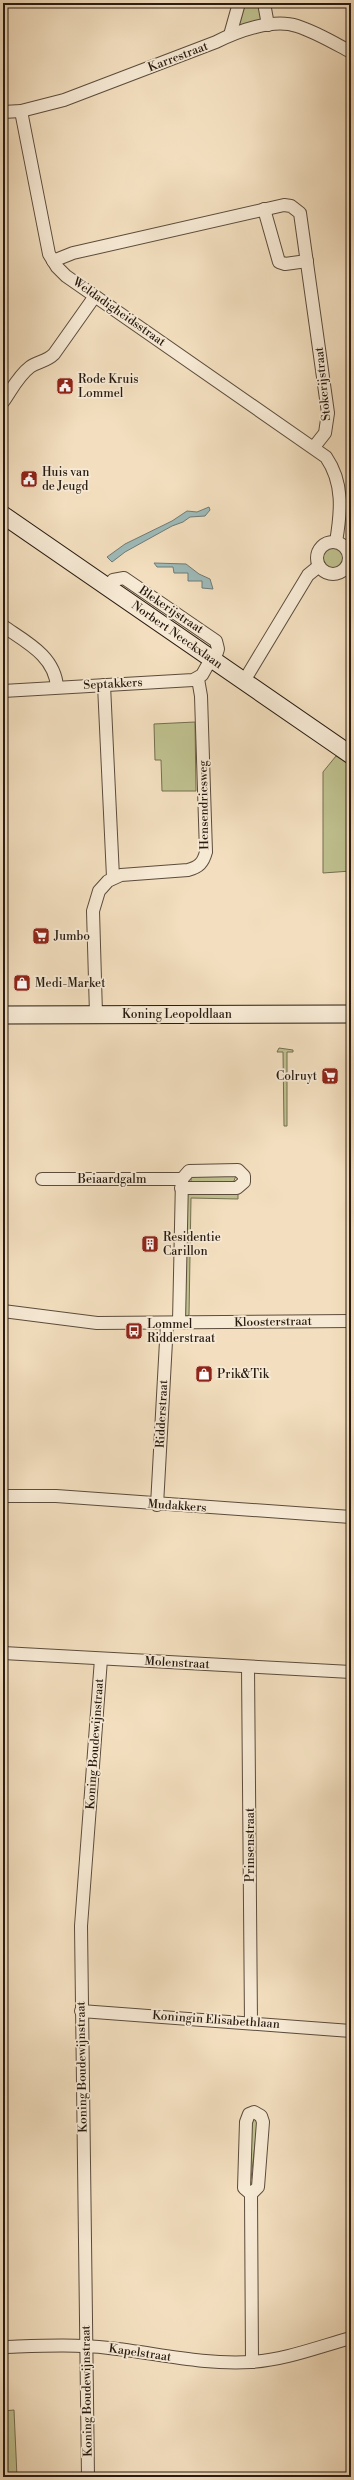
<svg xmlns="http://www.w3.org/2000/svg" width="354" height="2480" font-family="'Libre Bodoni',serif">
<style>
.green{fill:#bfc18f;stroke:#746e50}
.water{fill:#9ebbba;stroke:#6f7b76}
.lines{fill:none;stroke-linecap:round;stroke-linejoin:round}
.street-casing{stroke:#5b4c3c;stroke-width:14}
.secondary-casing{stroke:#281b11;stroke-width:19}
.street{stroke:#f7ead5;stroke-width:12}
.secondary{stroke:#f7ead5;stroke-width:17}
.labels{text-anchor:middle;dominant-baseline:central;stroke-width:3.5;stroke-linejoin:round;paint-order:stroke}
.street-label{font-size:12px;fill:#281b11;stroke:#f7ead5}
.poi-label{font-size:12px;fill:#281b11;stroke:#f7ead5;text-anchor:start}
</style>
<rect width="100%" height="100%" fill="#f3dfbf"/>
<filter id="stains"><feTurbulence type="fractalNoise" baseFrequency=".005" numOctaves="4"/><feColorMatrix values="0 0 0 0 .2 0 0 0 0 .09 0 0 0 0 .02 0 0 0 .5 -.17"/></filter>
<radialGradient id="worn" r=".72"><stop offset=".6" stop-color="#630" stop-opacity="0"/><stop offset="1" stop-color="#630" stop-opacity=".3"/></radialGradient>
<g class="green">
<path d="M243,3H259L264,23L236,30Z"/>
<circle cx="334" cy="558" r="11"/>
<path d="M195,722L196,791H162L161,760H155L154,724Z"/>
<path d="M336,756L351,766V871L323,873V772Z"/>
<path d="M279,1048L293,1050V1052H287V1126H284L283,1052H277Z"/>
<path d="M231,1174L236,1176L233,1183L191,1182V1176Z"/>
<path d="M186,1193H238V1199L191,1198L189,1315L187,1316L185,1315Z"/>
<path d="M252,2117L258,2119L251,2179H249Z"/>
<path d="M14,2410L17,2477H3V2411Z"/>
</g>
<g class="water">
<path d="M209,507L210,510L205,516L190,517L183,522L172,526L125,552L112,562L107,557L125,544L172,521L187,511L197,512Z"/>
<path d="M154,563L186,564L199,574L210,579L213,589L202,588V581H188V573H174L173,567H157Z"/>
</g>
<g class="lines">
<defs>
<g id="street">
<path d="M264,3L268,25"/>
<path d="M230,35L239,3"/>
<path d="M21,111L49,254L57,267L66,276L326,457C344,483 341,512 336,542"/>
<path d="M3,112L21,111L64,100L216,42C238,31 273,18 297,26C316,32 334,43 351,52"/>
<path d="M264,209L279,262L285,264L307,261"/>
<path d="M53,261L73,253L284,205L291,206L300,213L328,413L325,433L314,447"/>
<path d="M3,402C11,391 18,376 30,367C38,361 46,362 54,354L95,296"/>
<circle cx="333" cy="558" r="16"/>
<path d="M108,587L113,580L124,578L216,641L218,649L214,661"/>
<path d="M3,626C26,642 55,656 57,687"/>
<path d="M244,681L308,575L319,566"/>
<path d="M104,685L113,877"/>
<path d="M3,691L193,680L202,675L211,659"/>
<path d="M96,1014L93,911L99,891L108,881L121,875L188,870C199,867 203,863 206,852L201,696L198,679"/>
<path d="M42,1179H182L179,1322"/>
<path d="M181,1188H237L244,1182V1176L238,1170L189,1171L182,1179"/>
<path d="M3,1311L97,1323L351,1321"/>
<path d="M3,1496H56L351,1517"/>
<path d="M157,1505L167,1323"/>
<path d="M3,1653L351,1672"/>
<path d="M248,1667L251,2023"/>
<path d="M81,2011L351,2031"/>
<path d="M251,2194L258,2187L263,2122L261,2116L254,2112L249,2114L246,2122L244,2188L251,2194L252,2362"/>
<path d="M3,2347C38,2346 74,2344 109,2348C156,2353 203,2365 251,2362C285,2360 318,2347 351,2338"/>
<path d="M88,2477L81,1926L101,1659"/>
</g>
<g id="secondary">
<path d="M3,515L351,755"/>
<path d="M3,1015L351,1014"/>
</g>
</defs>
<use href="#street" class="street-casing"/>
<use href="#secondary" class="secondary-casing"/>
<use href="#street" class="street"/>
<use href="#secondary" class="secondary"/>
</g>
<defs>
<symbol id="civic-square" viewBox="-11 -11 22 22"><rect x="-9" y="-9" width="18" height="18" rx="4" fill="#8f2418" stroke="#f7ead5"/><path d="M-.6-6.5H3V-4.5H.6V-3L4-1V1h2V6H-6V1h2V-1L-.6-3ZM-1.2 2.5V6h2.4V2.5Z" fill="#fff"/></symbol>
<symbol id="supermarket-square" viewBox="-11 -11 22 22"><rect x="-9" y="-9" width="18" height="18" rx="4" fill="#8f2418" stroke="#f7ead5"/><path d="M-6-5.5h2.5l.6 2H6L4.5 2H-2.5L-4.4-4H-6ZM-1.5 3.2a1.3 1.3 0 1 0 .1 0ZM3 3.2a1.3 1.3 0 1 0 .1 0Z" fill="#fff"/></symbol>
<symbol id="shop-square" viewBox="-11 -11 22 22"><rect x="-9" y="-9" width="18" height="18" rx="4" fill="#8f2418" stroke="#f7ead5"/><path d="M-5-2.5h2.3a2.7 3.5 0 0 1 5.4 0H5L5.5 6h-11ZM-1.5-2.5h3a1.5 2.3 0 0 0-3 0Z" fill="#fff"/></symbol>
<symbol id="building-square" viewBox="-11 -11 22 22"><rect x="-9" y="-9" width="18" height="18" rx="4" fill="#8f2418" stroke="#f7ead5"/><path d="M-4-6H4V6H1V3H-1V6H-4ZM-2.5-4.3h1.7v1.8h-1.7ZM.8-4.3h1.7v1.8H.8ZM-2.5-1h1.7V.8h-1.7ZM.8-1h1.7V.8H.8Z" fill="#fff"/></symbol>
<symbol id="bus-square" viewBox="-11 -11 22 22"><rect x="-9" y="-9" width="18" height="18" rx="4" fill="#8f2418" stroke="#f7ead5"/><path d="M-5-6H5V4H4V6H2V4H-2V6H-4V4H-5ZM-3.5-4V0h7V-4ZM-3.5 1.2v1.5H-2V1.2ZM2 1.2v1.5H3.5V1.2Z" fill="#fff"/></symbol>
</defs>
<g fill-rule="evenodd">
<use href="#civic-square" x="55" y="376" width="20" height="20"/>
<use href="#civic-square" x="19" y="469" width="20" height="20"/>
<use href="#supermarket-square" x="31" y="926" width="20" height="20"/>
<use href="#shop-square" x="12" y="973" width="20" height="20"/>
<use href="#supermarket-square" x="320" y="1066" width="20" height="20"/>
<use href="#building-square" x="140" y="1234" width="20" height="20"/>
<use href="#bus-square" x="124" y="1321" width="20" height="20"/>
<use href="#shop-square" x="194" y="1364" width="20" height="20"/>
</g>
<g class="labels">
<g class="street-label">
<text transform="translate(178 57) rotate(-21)">Karrestraat</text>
<text transform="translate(119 312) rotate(35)">Weldadigheidsstraat</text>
<text transform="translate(323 384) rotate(-96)">Stokerijstraat</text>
<text transform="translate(171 610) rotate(34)">Blekerijstraat</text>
<text transform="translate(177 635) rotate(35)">Norbert Neeckxlaan</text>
<text transform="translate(113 684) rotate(-3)">Septakkers</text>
<text transform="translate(204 805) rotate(-91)">Hensendriesweg</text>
<text x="177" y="1014">Koning Leopoldlaan</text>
<text x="112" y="1179">Beiaardgalm</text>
<text transform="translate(273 1322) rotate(-1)">Kloosterstraat</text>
<text transform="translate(162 1414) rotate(-87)">Ridderstraat</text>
<text transform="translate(177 1506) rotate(4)">Mudakkers</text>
<text transform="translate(177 1663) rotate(3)">Molenstraat</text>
<text transform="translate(95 1744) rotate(-86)">Koning Boudewijnstraat</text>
<text transform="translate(250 1845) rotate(-90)">Prinsenstraat</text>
<text transform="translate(216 2020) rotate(4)">Koningin Elisabethlaan</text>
<text transform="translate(82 2067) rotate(-91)">Koning Boudewijnstraat</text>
<text transform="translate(140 2353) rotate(8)">Kapelstraat</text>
<text transform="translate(87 2391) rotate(-91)">Koning Boudewijnstraat</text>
</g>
<g class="poi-label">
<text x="78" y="379">Rode Kruis<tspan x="78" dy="14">Lommel</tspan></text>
<text x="42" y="472">Huis van<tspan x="42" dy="14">de Jeugd</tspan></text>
<text x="54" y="936">Jumbo</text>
<text x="35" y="983">Medi-Market</text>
<text x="317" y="1076" text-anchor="end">Colruyt</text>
<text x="163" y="1237">Residentie<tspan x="163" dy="14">Carillon</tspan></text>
<text x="147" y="1324">Lommel<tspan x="147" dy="14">Ridderstraat</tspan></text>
<text x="217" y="1374">Prik&amp;Tik</text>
</g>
</g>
<rect width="354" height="2480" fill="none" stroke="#f3dfbf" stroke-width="16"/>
<rect x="4" y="4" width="346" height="2472" fill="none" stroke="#281b11" stroke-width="2"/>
<rect x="8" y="8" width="338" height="2464" fill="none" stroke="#281b11"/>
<rect width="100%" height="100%" filter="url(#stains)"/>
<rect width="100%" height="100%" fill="url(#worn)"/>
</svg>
